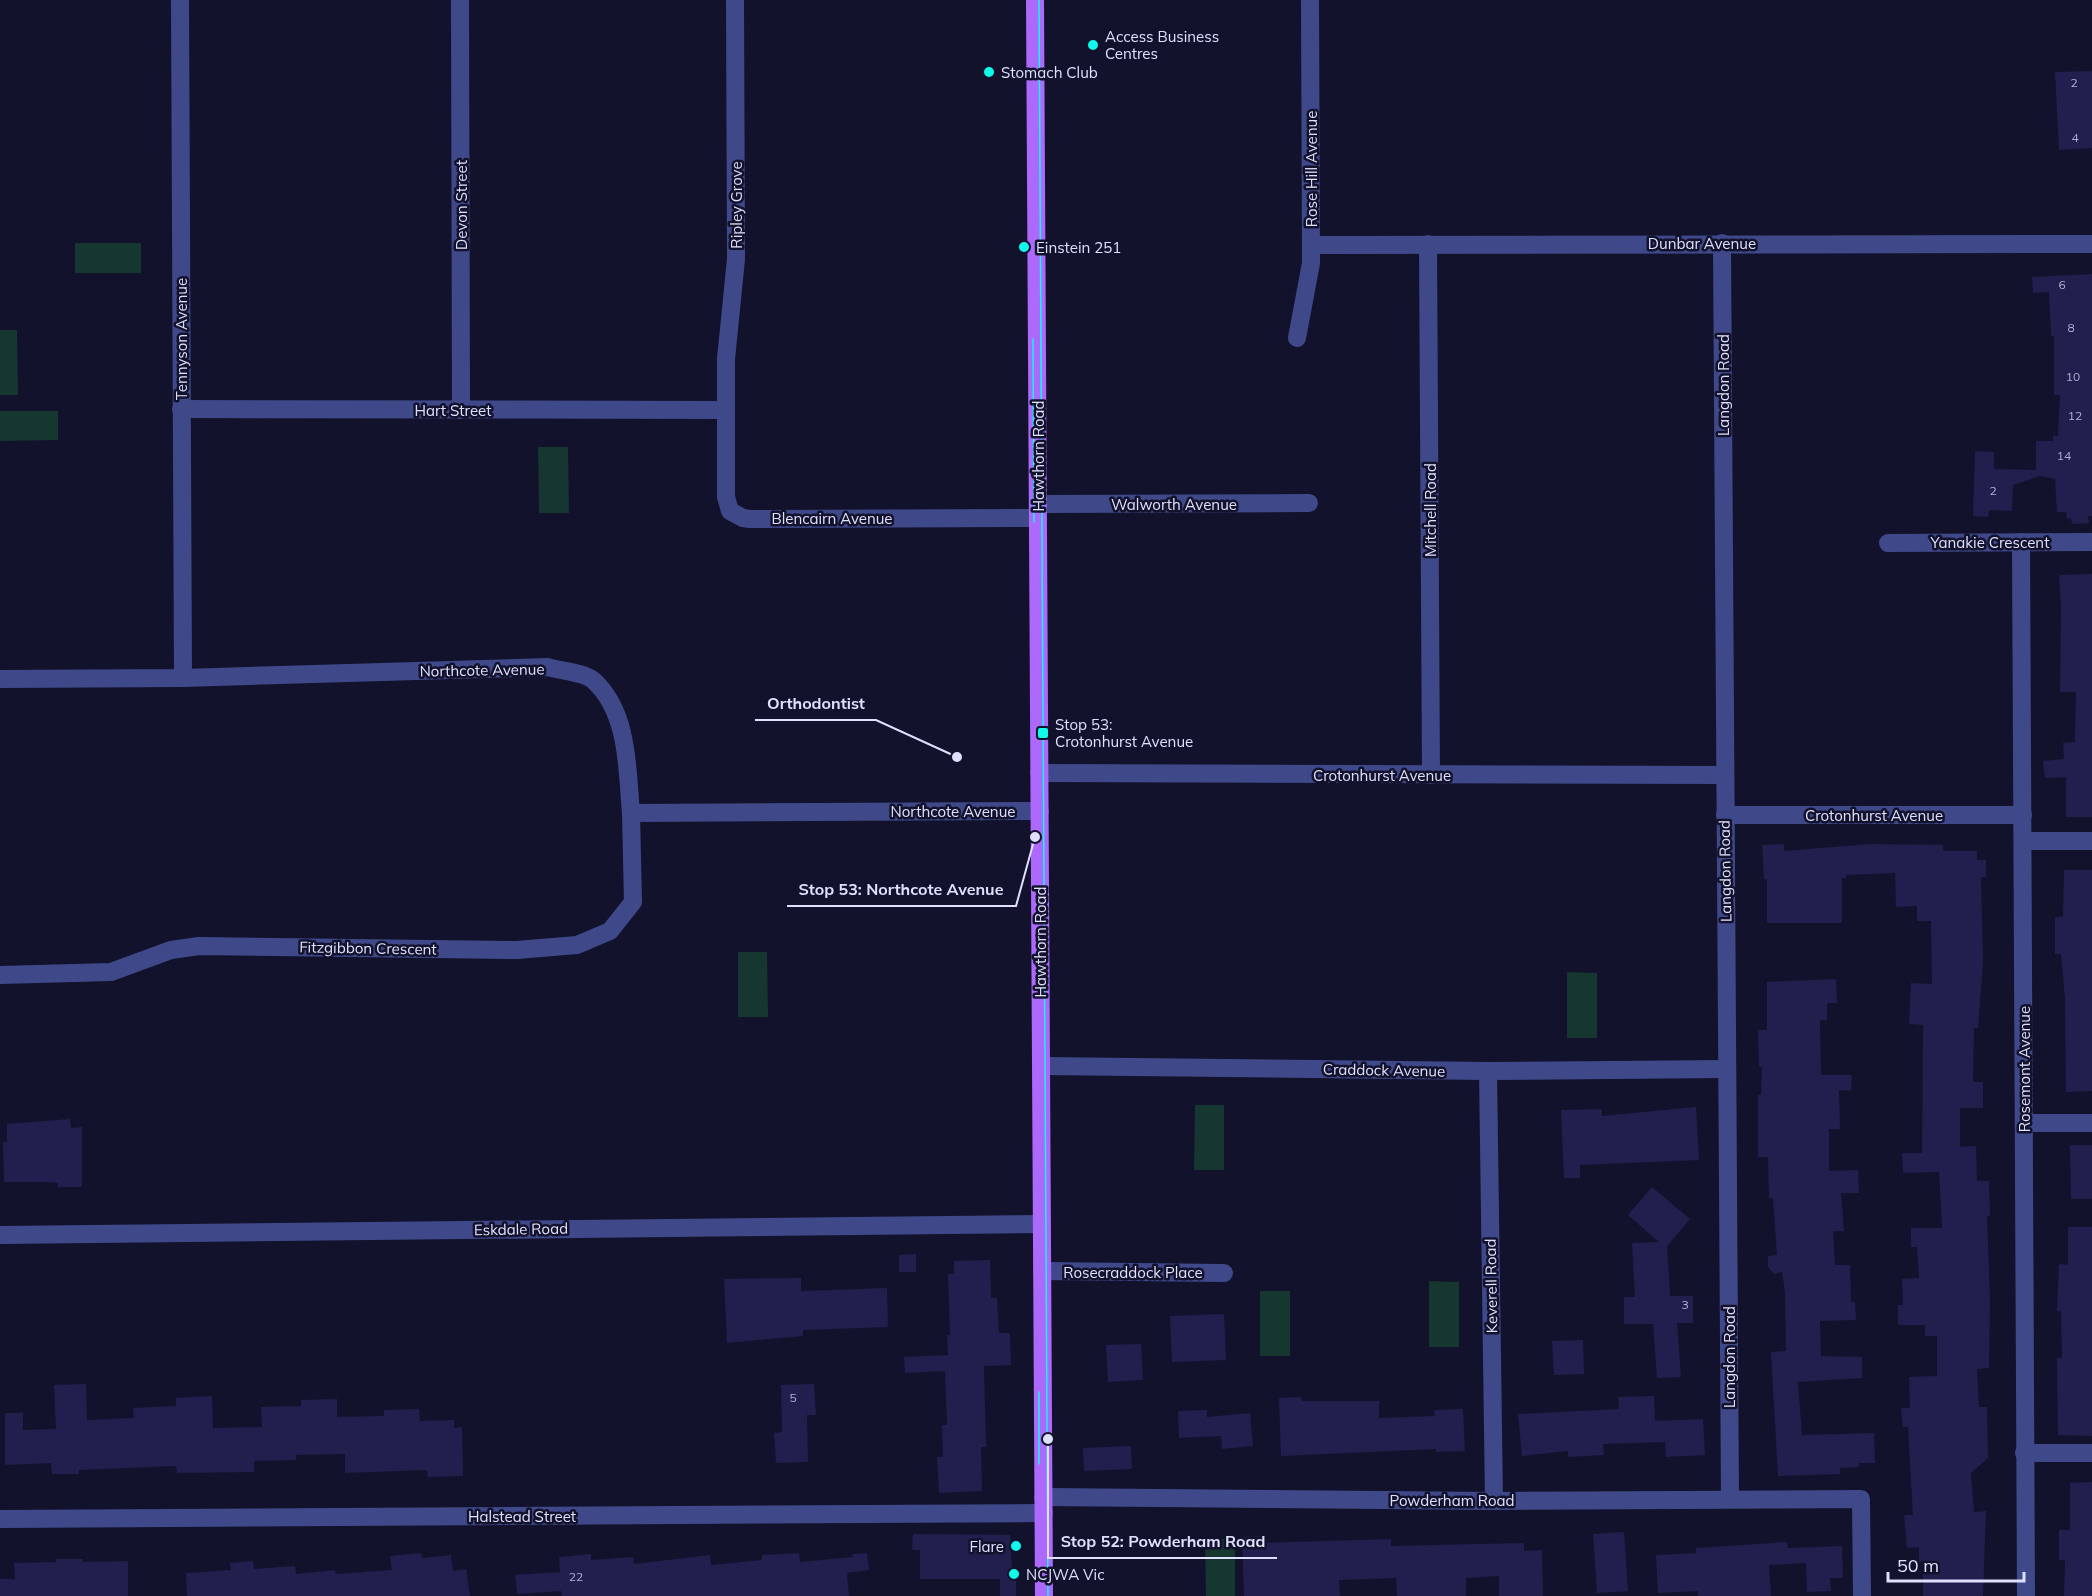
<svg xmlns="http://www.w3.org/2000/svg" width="2092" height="1596" font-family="Mulish,sans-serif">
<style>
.green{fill:#163630}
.building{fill:#211f4d}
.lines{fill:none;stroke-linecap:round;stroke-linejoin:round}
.minor{stroke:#3f498a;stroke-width:18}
.major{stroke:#ac69fb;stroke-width:18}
.tram{stroke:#10f9e9;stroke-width:1.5}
.poi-dot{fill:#10f9e9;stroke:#13122c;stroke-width:2}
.labels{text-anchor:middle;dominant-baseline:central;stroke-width:5;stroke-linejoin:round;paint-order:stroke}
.number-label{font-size:12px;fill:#b0b0d2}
.poi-label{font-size:15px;fill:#dfe0fe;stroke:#13122c;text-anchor:start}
.street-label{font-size:15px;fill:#dfe0fe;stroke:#13122c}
.leader{fill:none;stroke:#dfe0fe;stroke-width:2}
.callout-dot{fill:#dfe0fe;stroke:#13122c;stroke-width:2}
.callout-label{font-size:16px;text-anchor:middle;font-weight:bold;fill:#dfe0fe;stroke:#13122c;stroke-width:5;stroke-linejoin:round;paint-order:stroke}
</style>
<rect width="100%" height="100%" fill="#13122c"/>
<g class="green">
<path d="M141,243V273H75V243Z"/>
<path d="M0,330H17L18,395H0Z"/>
<path d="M0,411H58V440L0,441Z"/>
<path d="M538,447H568L569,513H539Z"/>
<path d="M738,952H767L768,1017H738Z"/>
<path d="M1567,972L1597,973V1038H1567Z"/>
<path d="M1195,1105H1224V1170H1194Z"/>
<path d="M1429,1281L1459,1282V1347H1429Z"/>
<rect x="1260" y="1291" width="30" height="65"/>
<path d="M1205,1539H1235V1596H1206Z"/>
</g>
<g class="building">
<path d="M2092,71V148L2059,150L2055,72Z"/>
<path d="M2092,274V516H2088L2089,523L2072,524L2071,518L2067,519L2066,512H2057L2055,479L2040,476L2013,485L2012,511L1989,510L1988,517L1973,516L1975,451L1994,452V469L2036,470V441H2053V436H2058L2060,395H2054V336H2051L2049,292L2033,293L2032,277Z"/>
<path d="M2092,574V817H2066V777L2045,778L2043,761L2064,759L2063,743L2075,742L2076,692H2060L2061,606L2059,575Z"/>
<path d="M1784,844V851L1870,844L1943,845V851H1977V860H1986V877H1981L1983,962L1978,1028H1974L1973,1082H1983V1108H1960V1147L1976,1146L1977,1181H1989L1990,1216H1987L1990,1302L1989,1368L1977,1369L1979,1407H1987L1988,1458L1971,1473L1974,1512L1986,1511L1983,1596H1923V1562H1919V1547L1907,1548L1904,1515H1913L1908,1427H1903L1901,1408H1910L1909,1377L1937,1376V1336H1925V1325H1898V1305H1903L1902,1279L1919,1278L1917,1247H1911V1228H1942L1939,1172L1903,1173L1902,1153H1922L1923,1025L1909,1024L1911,983L1932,984L1931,921H1917V906L1896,907L1895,873L1846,875V878H1842V923H1767V879H1764L1762,845Z"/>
<path d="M2064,870H2092V1091L2066,1092L2065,999L2061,954H2055V917H2063Z"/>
<path d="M1836,979L1837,1003H1827V1020H1820L1821,1075H1852L1851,1091L1839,1090L1840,1129H1829V1171L1858,1170L1859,1193H1841L1844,1231H1833L1835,1265H1850L1851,1302H1855L1856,1320L1820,1321L1821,1356L1862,1357V1378L1798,1382L1802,1435L1874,1433L1875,1463H1859V1467L1840,1468V1474L1778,1476L1771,1352L1786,1351L1785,1292L1782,1272L1774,1274L1768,1267V1256L1777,1255L1773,1198H1769L1768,1157H1758V1095H1761L1762,1067H1759L1758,1030H1767V982Z"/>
<path d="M1696,1107L1699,1160L1580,1165V1178H1564L1561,1110L1602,1109V1116Z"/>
<path d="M70,1119L71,1128L82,1127V1187H58V1183L45,1182H4L3,1142H7V1124Z"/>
<path d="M2070,1145H2092V1199H2071Z"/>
<path d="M1652,1187L1690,1219L1667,1246L1670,1296H1693V1323H1677L1681,1377L1657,1378L1653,1324H1624V1297H1635L1632,1243L1659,1242L1628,1215Z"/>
<path d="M2068,1227H2092V1436L2058,1435L2057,1358H2062L2061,1311H2057L2059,1264L2068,1265Z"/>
<path d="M916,1254V1272H899V1255Z"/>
<path d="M990,1260L991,1298H997L999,1333H1010L1011,1365L984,1366L986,1447H981L982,1491L939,1493L937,1457H943L942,1425H947L945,1371L905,1373L904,1357L948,1355L947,1335H950L948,1274H954V1261Z"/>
<path d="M801,1278V1291L887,1288L888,1327L803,1330V1336L727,1343L724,1279Z"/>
<path d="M1224,1314L1226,1360L1172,1362L1170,1316Z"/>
<path d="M1583,1340L1584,1374L1554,1375L1552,1341Z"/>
<path d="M1141,1344L1143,1380L1108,1382L1106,1345Z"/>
<path d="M86,1384L87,1420L134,1418L133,1408L176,1406V1398L212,1396L213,1428L262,1427L261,1407L301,1406V1400L337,1399V1417L384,1416V1410L419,1409L420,1421L454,1420V1428L462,1427L463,1476L428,1477L427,1470L345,1473V1454L296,1455V1460L254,1461V1472L177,1473L176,1466L79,1470V1474H52L51,1463L5,1465V1413H23V1430L56,1429L54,1385Z"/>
<path d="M814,1384L816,1415H807L808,1462L776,1463L774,1433L782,1432L781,1385Z"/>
<path d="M1654,1396L1655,1421L1703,1419L1705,1455L1666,1457L1665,1442L1603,1444L1604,1455L1568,1457V1451L1522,1456L1518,1414L1619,1409L1618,1397Z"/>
<path d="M1301,1397L1302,1401H1379V1418L1435,1416L1434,1410L1463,1409L1465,1451L1436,1452V1449L1281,1456L1279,1398Z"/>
<path d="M1207,1410V1417L1250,1413L1253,1446L1222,1449L1221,1436L1179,1438L1178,1411Z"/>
<path d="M1131,1446L1132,1469L1084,1471L1083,1448Z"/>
<path d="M2092,1482V1596H2064L2065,1560H2059V1530H2070V1483Z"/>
<path d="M1624,1532L1628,1591L1597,1593L1593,1534Z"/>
<path d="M913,1534L1010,1535L1012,1568H1016V1596H1000V1579H920V1550H912Z"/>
<path d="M1262,1536L1263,1543L1391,1539V1546L1524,1543V1551L1542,1550L1543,1596H1499V1576L1466,1578V1596H1397L1396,1578L1339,1580L1340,1596H1244L1242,1537Z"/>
<path d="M1787,1542L1788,1548L1842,1546L1843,1578H1830L1831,1591L1807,1592L1806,1563L1769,1565L1771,1596H1698V1591L1658,1593L1656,1555L1696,1553V1548Z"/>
<path d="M421,1553L422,1558L451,1555L453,1571L466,1569L470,1596H187L186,1573L231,1570L230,1563L253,1561L254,1569L295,1566L296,1574L335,1570L336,1574L392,1570L390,1556Z"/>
<path d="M799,1553L800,1562L853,1557V1554L867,1553L869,1570L847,1573L849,1596H562L561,1591L517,1594L515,1575L560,1572L559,1557L591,1554V1560L633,1557L634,1564L710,1555L711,1565L762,1560V1555Z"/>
<path d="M56,1559H83V1562L128,1561V1596H0V1579H15L14,1563L56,1562Z"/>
</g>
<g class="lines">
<g class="minor">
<path d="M180,0L183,678"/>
<path d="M460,0L461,410"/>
<path d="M735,0L736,259L726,359V497L730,511L743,518L750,519L1038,518"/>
<path d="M1722,243L1730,1499"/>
<path d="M1428,244L1431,775"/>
<path d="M1311,245L2092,244"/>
<path d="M1297,338L1311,263L1310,0"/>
<path d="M181,409L725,410"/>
<path d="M1038,504L1309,503"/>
<path d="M2021,542L2026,1596"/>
<path d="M1888,543L2092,542"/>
<path d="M0,679L183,678L548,667C560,671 583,672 593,680C629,712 627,769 631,813L1040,811"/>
<path d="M1039,773L1724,775"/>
<path d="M1725,815H2023"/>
<path d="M2023,841H2092"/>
<path d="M0,975L111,972L171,950L199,946L517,950L577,945L610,931L633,902L631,813"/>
<path d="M1041,1066L1488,1071L1727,1069"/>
<path d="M1488,1071L1494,1501"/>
<path d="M2024,1123H2092"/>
<path d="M0,1235L1042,1224"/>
<path d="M1042,1271L1224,1273"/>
<path d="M2024,1453H2092"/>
<path d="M1043,1497L1494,1501L1861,1499L1862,1596"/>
<path d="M0,1519L1044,1513"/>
</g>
<path class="major" d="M1035,0L1044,1596"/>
<g class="tram">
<path d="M1039,0L1048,1596"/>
<path d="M1033,339L1034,522"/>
<path d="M1039,1392V1464"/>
</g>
</g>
<g class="poi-dot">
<circle cx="1093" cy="45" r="6"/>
<circle cx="989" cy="72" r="6"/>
<circle cx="1024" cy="247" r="6"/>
<rect x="1037" y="727" width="12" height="12" rx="3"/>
<circle cx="1016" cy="1546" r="6"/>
<circle cx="1014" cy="1574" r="6"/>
</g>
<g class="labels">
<g class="number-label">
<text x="2074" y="82">2</text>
<text x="2075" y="137">4</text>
<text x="2062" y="284">6</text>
<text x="2071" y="327">8</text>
<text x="2073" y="376">10</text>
<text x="2075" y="415">12</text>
<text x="2064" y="455">14</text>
<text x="1993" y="490">2</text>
<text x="1685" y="1304">3</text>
<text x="793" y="1397">5</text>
<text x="576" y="1576">22</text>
</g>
<g class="poi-label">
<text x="1105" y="36">Access Business<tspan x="1105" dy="17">Centres</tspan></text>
<text x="1001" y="72">Stomach Club</text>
<text x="1036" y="247">Einstein 251</text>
<text x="1055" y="724">Stop 53:<tspan x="1055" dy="17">Crotonhurst Avenue</tspan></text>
<text x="1004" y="1546" text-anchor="end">Flare</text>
<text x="1026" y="1574">NCJWA Vic</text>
</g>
<g class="street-label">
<text transform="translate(1311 169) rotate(-90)">Rose Hill Avenue</text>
<text transform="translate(461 205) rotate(-90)">Devon Street</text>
<text transform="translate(736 205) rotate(-90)">Ripley Grove</text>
<text x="1702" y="243">Dunbar Avenue</text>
<text transform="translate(181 339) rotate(-90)">Tennyson Avenue</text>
<text transform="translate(1723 385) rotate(-90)">Langdon Road</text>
<text x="453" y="410">Hart Street</text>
<text transform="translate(1038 456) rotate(-90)">Hawthorn Road</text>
<text x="1174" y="504">Walworth Avenue</text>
<text transform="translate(1430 510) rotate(-90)">Mitchell Road</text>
<text x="832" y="518">Blencairn Avenue</text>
<text x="1990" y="542">Yanakie Crescent</text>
<text transform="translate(482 670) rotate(-1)">Northcote Avenue</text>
<text x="1382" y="775">Crotonhurst Avenue</text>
<text x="953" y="811">Northcote Avenue</text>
<text x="1874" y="815">Crotonhurst Avenue</text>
<text transform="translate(1725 871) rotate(-91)">Langdon Road</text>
<text transform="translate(1040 942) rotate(-90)">Hawthorn Road</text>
<text transform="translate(368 948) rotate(1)">Fitzgibbon Crescent</text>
<text transform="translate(2024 1069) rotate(-90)">Rosemont Avenue</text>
<text transform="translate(1384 1070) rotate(1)">Craddock Avenue</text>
<text transform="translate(521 1229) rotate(-1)">Eskdale Road</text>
<text x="1133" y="1272">Rosecraddock Place</text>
<text transform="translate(1491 1286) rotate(-91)">Keverell Road</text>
<text transform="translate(1729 1357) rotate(-90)">Langdon Road</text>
<text x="1452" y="1500">Powderham Road</text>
<text x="522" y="1516">Halstead Street</text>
</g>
</g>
<path class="leader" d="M957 757L876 720H755M1035 837L1016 906H787M1048 1439L1048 1558H1277"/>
<g class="callout-dot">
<circle cx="957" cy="757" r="6"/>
<circle cx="1035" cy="837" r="6"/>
<circle cx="1048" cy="1439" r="6"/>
</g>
<g class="callout-label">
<text x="816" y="709">Orthodontist</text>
<text x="901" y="895">Stop 53: Northcote Avenue</text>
<text x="1163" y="1547">Stop 52: Powderham Road</text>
</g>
<path d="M1888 1572v9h136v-9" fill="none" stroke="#dfe0fe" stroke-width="3"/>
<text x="1897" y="1572" font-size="18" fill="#dfe0fe" stroke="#13122c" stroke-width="4.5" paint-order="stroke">50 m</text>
</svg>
